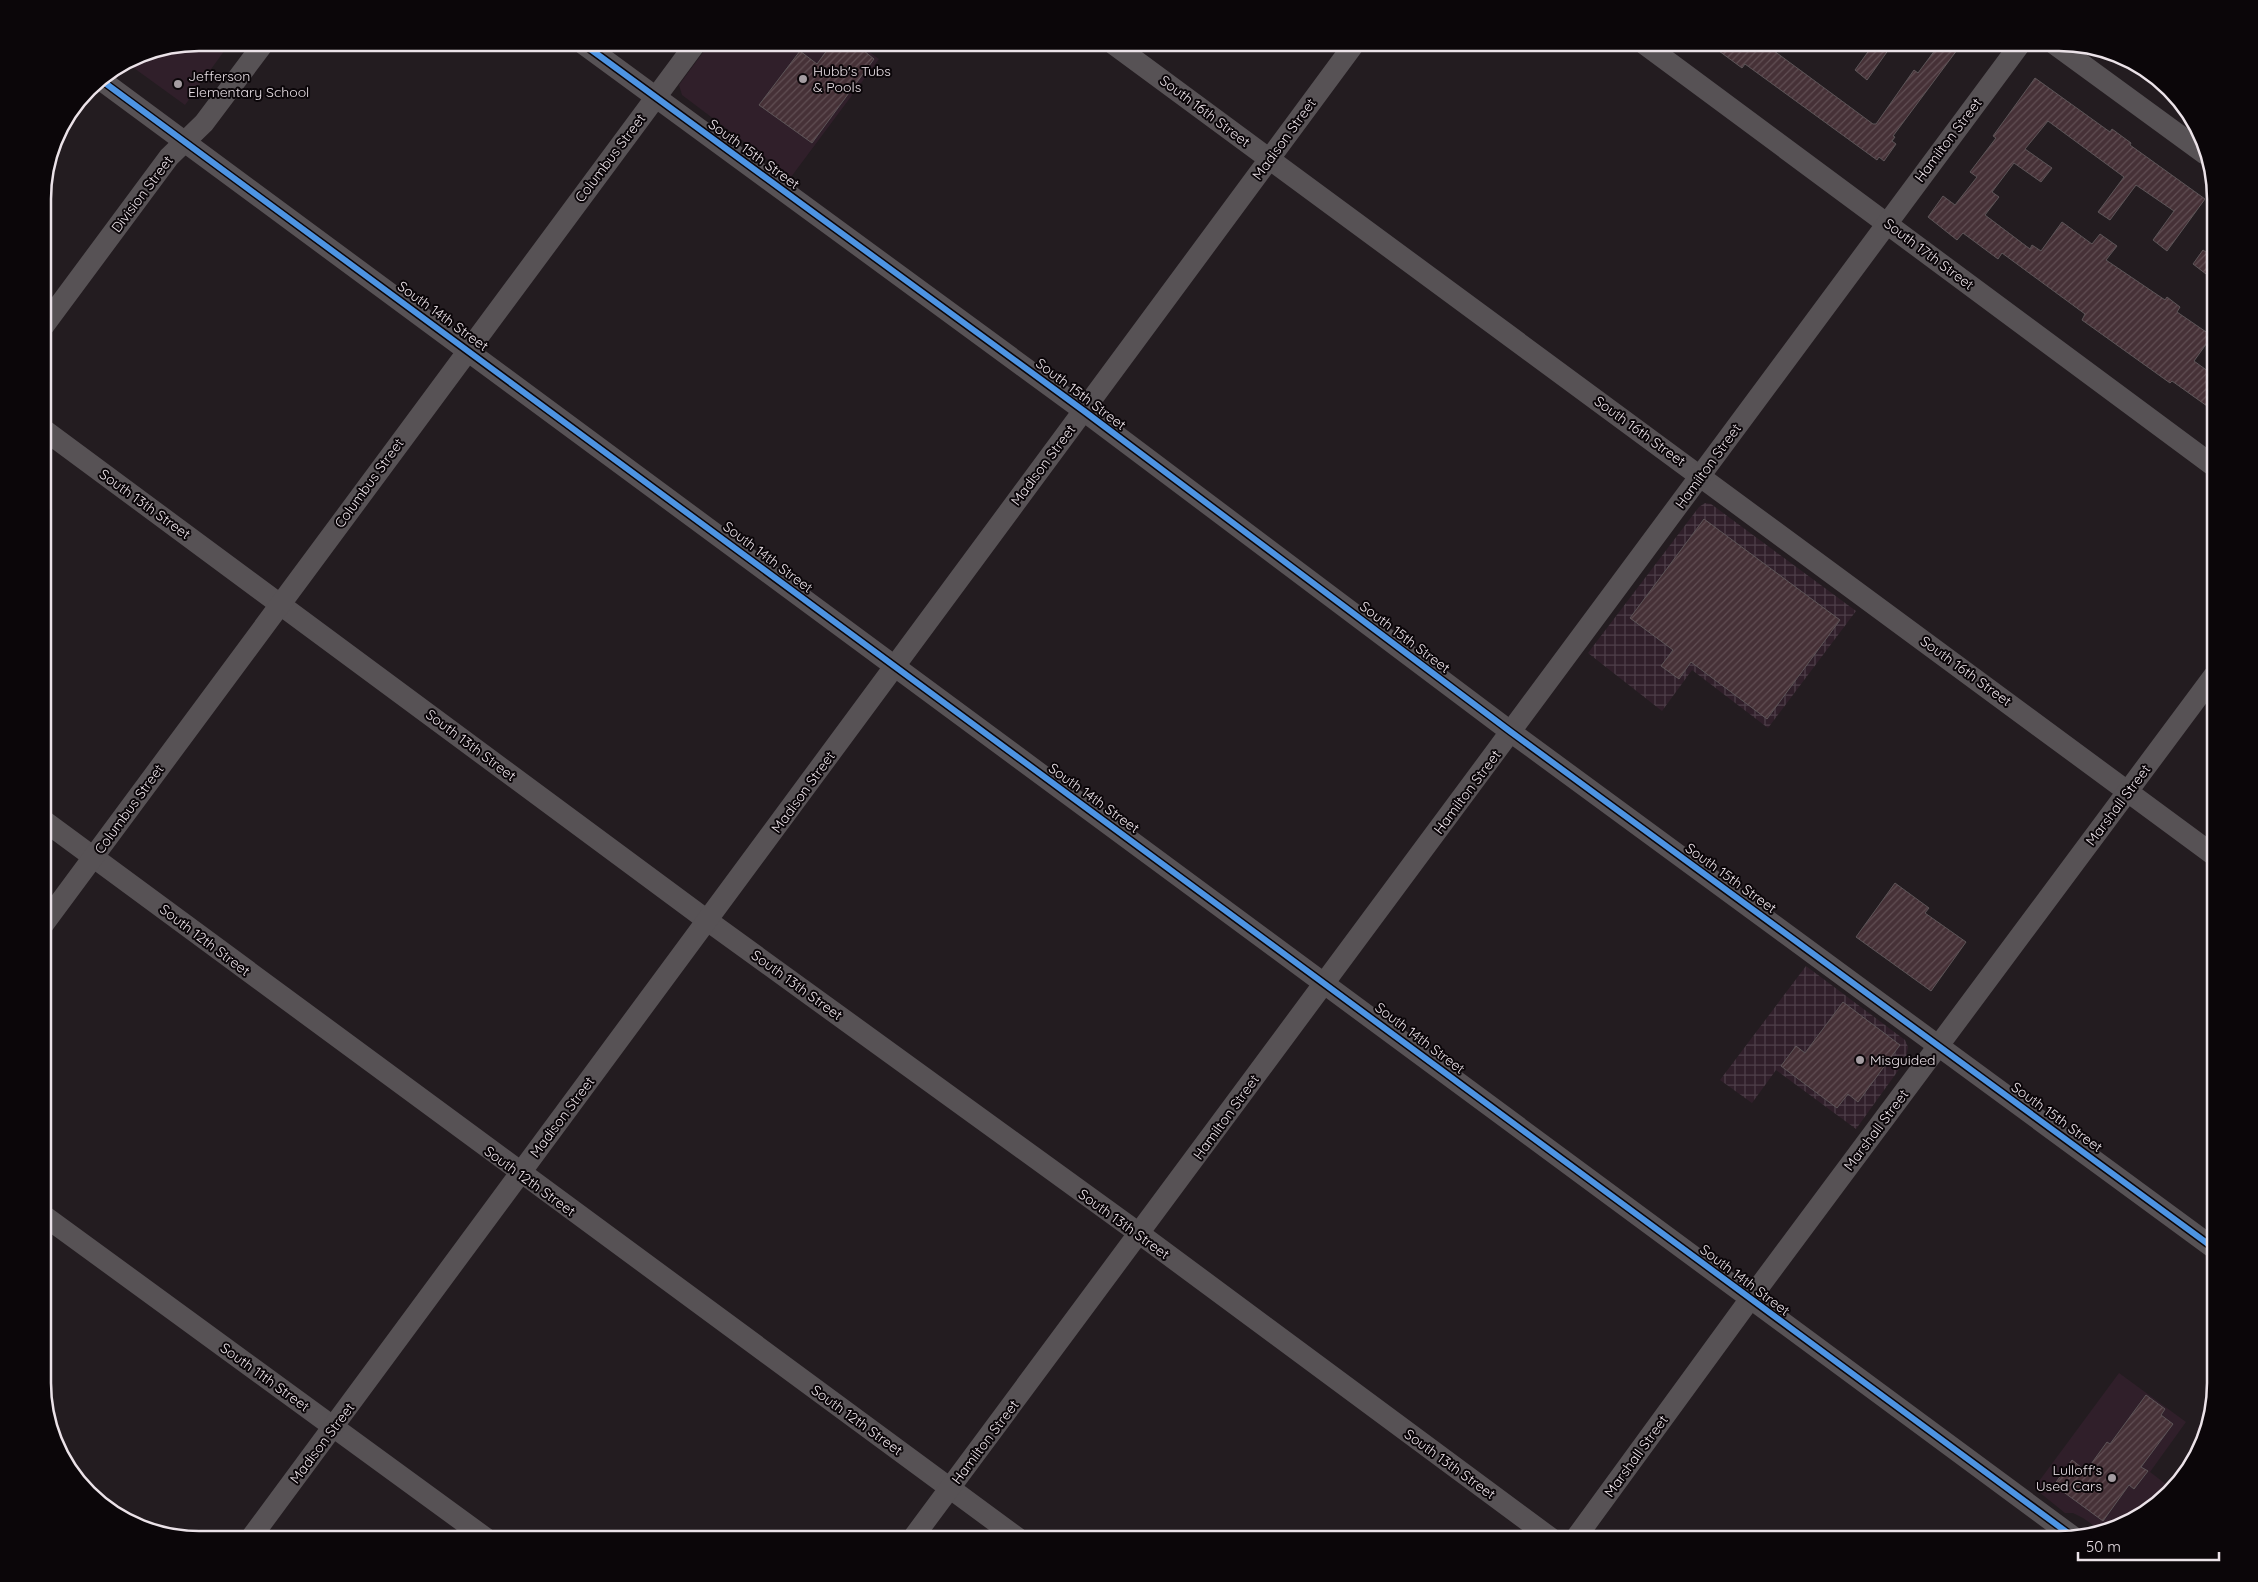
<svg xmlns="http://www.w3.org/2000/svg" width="2258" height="1582" font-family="Quicksand,sans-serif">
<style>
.built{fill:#301f2a}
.industrial{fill:url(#industrial-grid)}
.building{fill:url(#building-hatch);stroke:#5d5558}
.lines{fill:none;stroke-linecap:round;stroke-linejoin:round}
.minor{stroke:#575255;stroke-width:21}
.cycleway-casing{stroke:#0b0609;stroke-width:9}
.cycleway{stroke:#4d94e3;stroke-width:6}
.poi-dot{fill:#a59da2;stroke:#0b0609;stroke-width:2}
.labels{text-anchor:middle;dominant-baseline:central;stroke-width:4;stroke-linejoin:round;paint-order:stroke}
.poi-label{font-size:14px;fill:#ebe2e8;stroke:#0b0609;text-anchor:start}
.street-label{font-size:14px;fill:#ebe2e8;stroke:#0b0609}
.rim{fill:none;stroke:#ebe2e8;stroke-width:2.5}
</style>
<defs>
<pattern id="industrial-grid" width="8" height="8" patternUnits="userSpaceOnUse" patternTransform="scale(1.25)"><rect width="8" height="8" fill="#301f2a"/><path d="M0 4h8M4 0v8" fill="none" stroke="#4e3f49"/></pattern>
<pattern id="building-hatch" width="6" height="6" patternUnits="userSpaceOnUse" patternTransform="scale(1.25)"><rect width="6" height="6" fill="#463137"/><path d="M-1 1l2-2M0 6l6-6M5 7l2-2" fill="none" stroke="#614f54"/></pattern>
</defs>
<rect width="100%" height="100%" fill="#231c20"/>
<g class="built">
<path d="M199,43H230L185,105L127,63L139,54Z"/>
<path d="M710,43H857L879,59L791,177L682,95L679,85Z"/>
<path d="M2119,1373L2186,1422L2150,1472L2171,1488L2128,1523L2100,1530L2083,1518L2073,1513H2065L2034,1488Z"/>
<path d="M2211,1409L2207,1433L2206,1436L2197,1429Z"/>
</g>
<g class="industrial">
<path d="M1705,503L1711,504L1856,611L1768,728L1692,670L1662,711L1588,653L1699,507Z"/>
<path d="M1806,966L1905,1040L1908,1047L1905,1061L1856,1129L1776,1070L1752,1103L1720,1080Z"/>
</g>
<g class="building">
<path d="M833,42H853L874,59L812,143L759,105L800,51L817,64Z"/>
<path d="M1725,42H1762L1873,124H1876L1914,70L1918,73L1941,42H1963L1893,136L1895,137L1892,141L1896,144L1884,161L1879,157L1877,160L1745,64L1742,68L1719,51Z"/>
<path d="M1875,42H1894L1867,80L1855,70Z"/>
<path d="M2035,78L2110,132L2112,129L2131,143L2130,145L2205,199L2167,251L2153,240L2174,211L2136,185L2110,220L2098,212L2124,177L2048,121L2025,149L2052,168L2041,182L2014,163L1992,192L1999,197L1985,215L2030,249L2032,245L2041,251L2062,222L2092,244L2100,234L2117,246L2106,260L2165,300L2167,297L2180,307L2177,312L2212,336L2194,361L2216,377V394L2207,406L2172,381L2170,383L2082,320L2085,314L2002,253L1998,259L1963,233L1957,240L1928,217L1943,196L1955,205L1977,177L1970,172L1996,138L1993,136Z"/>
<path d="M2203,250L2216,259L2206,274L2193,264Z"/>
<path d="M1704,519L1840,620L1767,719L1691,662L1679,679L1661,666L1673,650L1630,618Z"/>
<path d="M1895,883L1929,908L1925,913L1966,942L1931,991L1856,937Z"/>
<path d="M1843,1002L1900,1045L1858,1102L1848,1094L1837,1108L1781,1066L1796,1046L1805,1053Z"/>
<path d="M2146,1395L2165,1409L2161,1415L2173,1424L2141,1467L2148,1471L2134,1489L2129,1485L2103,1521L2054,1485L2072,1460L2086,1471L2107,1442L2110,1444Z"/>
</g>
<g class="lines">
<g class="minor">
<path d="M582,43L1084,411L1511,732L2215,1249"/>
<path d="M1112,43L2215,856"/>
<path d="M1643,43L2215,467"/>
<path d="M2053,43L2205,154"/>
<path d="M101,80L2072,1536"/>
<path d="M43,327L169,157L204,123L264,43"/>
<path d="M43,429L708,921L1140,1234L1552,1539"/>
<path d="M43,820L1019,1539"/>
<path d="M43,925L696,43"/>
<path d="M43,1215L487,1539"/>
<path d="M250,1539L1355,43"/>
<path d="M912,1539L2021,43"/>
<path d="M1575,1539L1750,1299L2215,674"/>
</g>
<defs>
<g id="cycleway">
<path d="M582,43L1084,411L1511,732L2215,1249"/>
<path d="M101,80L2072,1536"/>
</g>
</defs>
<use href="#cycleway" class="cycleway-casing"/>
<use href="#cycleway" class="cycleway"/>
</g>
<g class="poi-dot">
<circle cx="803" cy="79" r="5"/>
<circle cx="178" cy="84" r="5"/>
<circle cx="1860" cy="1060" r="5"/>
<circle cx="2112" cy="1478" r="5"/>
</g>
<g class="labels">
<g class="poi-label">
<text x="813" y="71">Hubb's Tubs<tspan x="813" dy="16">&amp; Pools</tspan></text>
<text x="188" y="76">Jefferson<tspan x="188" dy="16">Elementary School</tspan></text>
<text x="1870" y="1060">Misguided</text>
<text x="2102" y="1470" text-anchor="end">Lulloff's<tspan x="2102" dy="16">Used Cars</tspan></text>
</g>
<g class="street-label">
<text transform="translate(1205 111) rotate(37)">South 16th Street</text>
<text transform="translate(1284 139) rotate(-54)">Madison Street</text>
<text transform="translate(1948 140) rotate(-53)">Hamilton Street</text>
<text transform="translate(754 154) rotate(36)">South 15th Street</text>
<text transform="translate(610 158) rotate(-53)">Columbus Street</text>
<text transform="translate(142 194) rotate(-53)">Division Street</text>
<text transform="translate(1929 254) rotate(37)">South 17th Street</text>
<text transform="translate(443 316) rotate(36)">South 14th Street</text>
<text transform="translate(1081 394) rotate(37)">South 15th Street</text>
<text transform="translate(1640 431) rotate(36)">South 16th Street</text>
<text transform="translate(1043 465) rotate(-53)">Madison Street</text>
<text transform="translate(1708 466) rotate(-54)">Hamilton Street</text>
<text transform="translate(369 483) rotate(-54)">Columbus Street</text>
<text transform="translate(145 504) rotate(36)">South 13th Street</text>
<text transform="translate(768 557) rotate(37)">South 14th Street</text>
<text transform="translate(1405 637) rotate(37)">South 15th Street</text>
<text transform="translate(1966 671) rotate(36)">South 16th Street</text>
<text transform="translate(471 745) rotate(37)">South 13th Street</text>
<text transform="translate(803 792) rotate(-54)">Madison Street</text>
<text transform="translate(1467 792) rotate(-53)">Hamilton Street</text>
<text transform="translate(1094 798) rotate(36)">South 14th Street</text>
<text transform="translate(2118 805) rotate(-53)">Marshall Street</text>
<text transform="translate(129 809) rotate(-54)">Columbus Street</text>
<text transform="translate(1731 878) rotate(36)">South 15th Street</text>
<text transform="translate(205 940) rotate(37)">South 12th Street</text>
<text transform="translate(797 985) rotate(36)">South 13th Street</text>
<text transform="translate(1420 1038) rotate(37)">South 14th Street</text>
<text transform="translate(562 1117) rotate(-53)">Madison Street</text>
<text transform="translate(1226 1117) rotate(-54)">Hamilton Street</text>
<text transform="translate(2057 1117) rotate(36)">South 15th Street</text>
<text transform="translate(1876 1130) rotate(-53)">Marshall Street</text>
<text transform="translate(530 1181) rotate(36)">South 12th Street</text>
<text transform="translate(1124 1224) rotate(36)">South 13th Street</text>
<text transform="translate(1745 1280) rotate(37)">South 14th Street</text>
<text transform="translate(265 1377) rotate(36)">South 11th Street</text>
<text transform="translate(857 1420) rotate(36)">South 12th Street</text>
<text transform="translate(985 1442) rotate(-53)">Hamilton Street</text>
<text transform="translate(322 1443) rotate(-53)">Madison Street</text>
<text transform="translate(1636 1456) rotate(-54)">Marshall Street</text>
<text transform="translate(1450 1464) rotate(36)">South 13th Street</text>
</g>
</g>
<path d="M0 0H2258V1582H0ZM199 51H2059A148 148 0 0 1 2207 199V1383A148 148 0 0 1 2059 1531H199A148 148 0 0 1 51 1383V199A148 148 0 0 1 199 51Z" fill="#0b0609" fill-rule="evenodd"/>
<path class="rim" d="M199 51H2059A148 148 0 0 1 2207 199V1383A148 148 0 0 1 2059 1531H199A148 148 0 0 1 51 1383V199A148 148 0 0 1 199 51Z"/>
<path d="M2078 1552v8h141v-8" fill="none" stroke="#ebe2e8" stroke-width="2.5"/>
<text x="2086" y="1552" font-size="15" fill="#ebe2e8" stroke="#0b0609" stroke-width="4" paint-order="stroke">50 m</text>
</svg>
